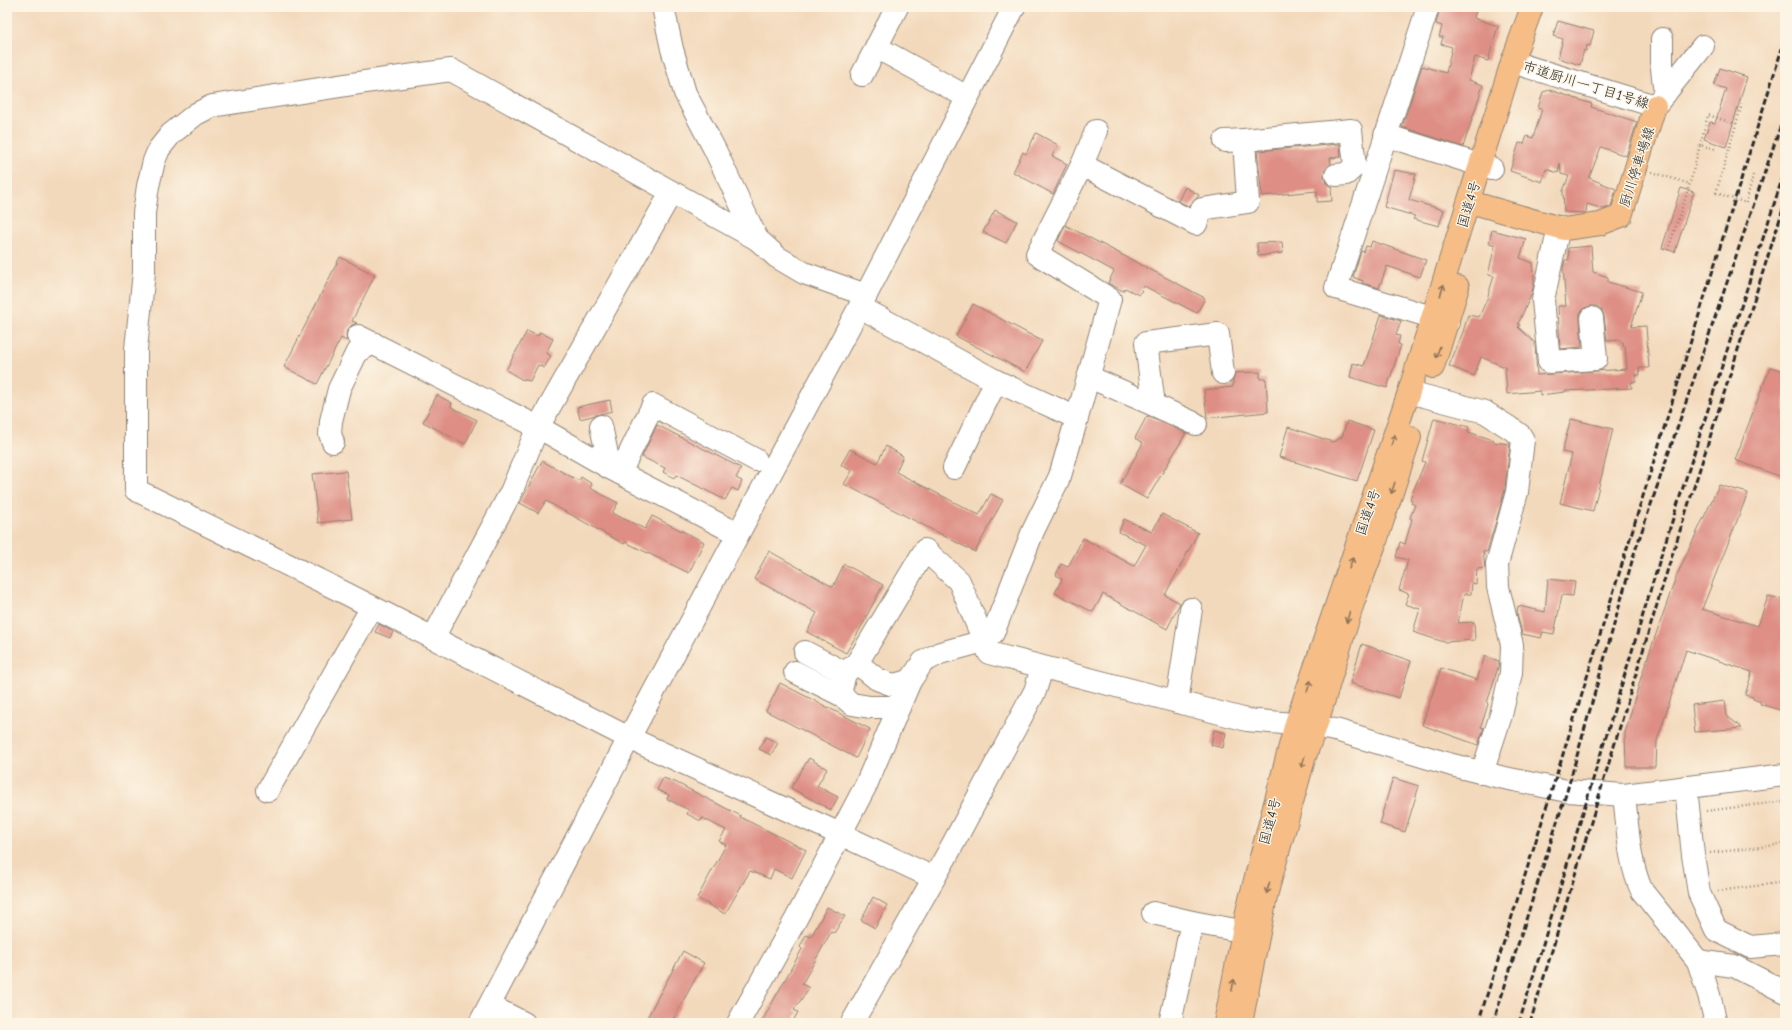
<svg xmlns="http://www.w3.org/2000/svg" width="1792" height="1030" font-family="'Comic Neue','Klee One',sans-serif">
<style>
.building{fill:#de8e84}
.lines{fill:none;stroke-linecap:round;stroke-linejoin:round}
.minor-casing{stroke:#8f8274;stroke-width:24}
.major-casing{stroke:#8f8274;stroke-width:24}
.highway-casing{stroke:#8f8274;stroke-width:24}
.path{stroke:#8f8274;stroke-width:2.5;stroke-dasharray:1 3;stroke-linecap:butt}
.minor{stroke:#fff;stroke-width:22}
.major{stroke:#f6be86;stroke-width:22}
.highway{stroke:#f6be86;stroke-width:22}
.rail{stroke:#2b2b2b;stroke-width:3;stroke-dasharray:6 3;stroke-linecap:butt}
.path-bridge{stroke:#8f8274;stroke-width:2.5;stroke-dasharray:1 3;stroke-linecap:butt}
.oneway{stroke:#907458}
.labels{text-anchor:middle;dominant-baseline:central;stroke-width:3;stroke-linejoin:round;paint-order:stroke}
.street-label{font-size:14px;fill:#2b2b2b;stroke:#fcf5e5}
</style>
<rect width="100%" height="100%" fill="#fcf5e5"/>
<filter id="ink" filterUnits="userSpaceOnUse"><feTurbulence type="fractalNoise" baseFrequency=".025" numOctaves="2"/><feDisplacementMap in="SourceGraphic" scale="8" xChannelSelector="R" yChannelSelector="G"/><feConvolveMatrix kernelMatrix="1 2 1 2 8 2 1 2 1" color-interpolation-filters="sRGB"/></filter>
<filter id="wash" filterUnits="userSpaceOnUse"><feTurbulence type="fractalNoise" baseFrequency=".012" numOctaves="4" result="noise"/><feDisplacementMap in="SourceGraphic" scale="16" xChannelSelector="R" yChannelSelector="G"/><feGaussianBlur stdDeviation="0.9" result="paint"/><feColorMatrix in="noise" values="0 0 0 0 0 0 0 0 0 0 0 0 0 0 0 0 0 1.4 0 .05"/><feComposite in="paint" operator="in"/></filter>
<g filter="url(#wash)">
<rect width="100%" height="100%" fill="#f3d9bc"/>
<g id="blocks">
<g class="building">
<path d="M1440,7H1477L1474,18L1498,26L1488,61L1475,57L1469,80L1483,85L1463,147L1402,127L1422,66L1446,73L1452,47L1441,44L1443,37H1439L1442,26L1436,24Z"/>
<path d="M1558,21L1594,31L1590,46L1587,45L1586,51L1584,50L1580,65L1558,58L1563,39L1553,36Z"/>
<path d="M1720,68L1747,77L1726,147L1704,139L1710,122L1715,123L1726,89L1714,85Z"/>
<path d="M1550,90L1592,104L1591,107L1637,122L1626,156L1601,147L1589,178L1616,189L1611,206L1604,209L1587,204L1586,213L1564,212L1563,191L1569,176L1561,174L1560,163L1558,173L1546,169L1542,182L1510,171L1519,143L1524,144L1527,136L1533,138L1542,109L1538,108L1543,92Z"/>
<path d="M1036,133L1058,145L1052,156L1067,164L1053,194L1013,172L1023,152L1026,154Z"/>
<path d="M1340,144L1341,157L1330,158L1331,164L1325,170L1324,176L1326,183L1332,187L1333,189H1331L1332,201L1317,202V191L1262,196L1257,151Z"/>
<path d="M1394,170L1416,174L1409,200L1444,210L1439,226L1413,219L1415,216L1384,207Z"/>
<path d="M1185,187L1199,195L1190,207L1178,201Z"/>
<path d="M1681,188L1694,192L1675,252L1662,248Z"/>
<path d="M995,210L1017,221L1006,243L983,232Z"/>
<path d="M1065,225L1205,298L1197,313L1144,286L1139,295L1125,288L1123,291L1108,283L1114,271L1058,241Z"/>
<path d="M1492,230L1526,239L1520,258L1533,263L1534,283L1532,293L1518,324L1520,325L1518,327L1535,343L1537,375L1627,369L1625,346H1623V342H1620V340L1607,341L1604,316L1602,310L1597,306H1591L1585,308L1580,313V319L1582,347L1560,349L1558,306H1566L1563,268L1565,260H1569L1568,248L1591,246L1593,272L1608,277V282L1642,292L1631,327L1646,326L1649,368H1639L1640,375H1636V382H1631L1632,388L1565,391V392L1540,395V391L1507,394L1505,367L1481,357L1474,376L1449,366L1463,332L1468,315L1479,317L1487,299L1494,276L1488,275L1495,245L1489,243Z"/>
<path d="M1372,241L1426,260L1420,277L1387,266L1379,288L1362,283L1363,281L1353,277L1361,251L1364,252L1366,246L1370,247Z"/>
<path d="M1282,242L1283,253L1258,256L1257,243Z"/>
<path d="M340,257L375,275L352,321L357,323L352,325L347,330L346,336L347,341L341,338L317,384L284,367Z"/>
<path d="M973,304L1042,341L1025,372L956,336Z"/>
<path d="M1381,315L1401,321L1396,335L1400,336L1398,344L1401,345L1387,388L1350,377L1353,363L1364,366Z"/>
<path d="M527,331L538,336L540,332L553,339L546,353L551,356L544,368L538,365L530,381L521,379L506,370Z"/>
<path d="M1770,367L1785,371V478L1735,460Z"/>
<path d="M1260,372V379H1266L1268,412L1207,418L1204,390L1233,387V380L1235,373Z"/>
<path d="M437,395L452,403L451,407L477,420L465,444L423,422Z"/>
<path d="M610,400L612,411L580,419L577,407Z"/>
<path d="M1147,416L1186,433L1147,499L1120,484L1143,443L1135,438Z"/>
<path d="M1434,418L1469,427L1468,432L1494,440L1493,442L1510,444L1505,490L1487,552L1483,551L1485,568L1477,569L1476,584L1472,583L1471,594H1464L1458,623L1474,622L1475,640L1444,642L1413,632L1420,609L1405,604L1409,594L1399,590L1408,560L1396,557L1400,542L1405,544L1412,519L1410,518L1415,505L1411,503L1412,500L1410,499L1425,462L1422,461Z"/>
<path d="M1571,419L1613,429L1593,511L1560,503L1572,454L1562,452Z"/>
<path d="M1347,421L1374,430L1357,481L1279,457L1288,427L1333,442L1342,437Z"/>
<path d="M657,425L741,468L736,478L742,481L738,491L732,488L725,500L676,475L674,478L663,472L665,468L642,457Z"/>
<path d="M886,446L903,456L896,472L979,515L991,494L1003,500L975,552L844,484L852,471L841,465L850,449L877,463Z"/>
<path d="M542,461L579,481L581,477L592,484L590,488L618,503L612,513L645,529L652,516L704,542L689,573L625,542L624,544L546,501L538,513L520,503Z"/>
<path d="M346,471L352,519L318,523L312,474Z"/>
<path d="M1719,485L1748,493L1702,609L1758,626L1768,596L1785,600V695L1780,710L1760,704L1761,702L1753,699V697L1745,695L1752,672L1686,650L1657,741L1656,767H1626L1625,733L1642,674L1676,577Z"/>
<path d="M1162,514L1198,533L1165,595L1180,603L1167,629L1103,594L1093,612L1055,593L1062,579L1056,575L1061,564L1068,567L1083,538L1134,566L1146,545L1119,532L1124,519L1152,532Z"/>
<path d="M769,551L833,587L844,564L883,585L866,617H867L846,653L807,632L817,613L754,579Z"/>
<path d="M1548,579L1575,582L1573,596L1562,595L1554,634L1543,632L1541,638L1522,634L1517,613L1518,606L1545,612Z"/>
<path d="M379,624L393,632L390,638L375,632Z"/>
<path d="M1362,644L1411,661L1399,698L1350,683Z"/>
<path d="M1485,656L1499,661V664L1487,703L1488,704L1481,727L1484,728L1478,745L1422,725L1441,668L1477,680Z"/>
<path d="M780,683L870,729L856,758L766,711Z"/>
<path d="M1725,701L1727,716L1742,728L1695,732L1692,705Z"/>
<path d="M1214,730L1226,733L1223,748L1211,745Z"/>
<path d="M766,737L778,743L771,755L759,749Z"/>
<path d="M809,758L827,769L817,786L838,797L831,810L791,788Z"/>
<path d="M663,778L675,782L741,816L740,817L806,850L792,878L774,869L770,879L750,871L725,914L697,898L726,845L719,841L726,830L702,818L701,821L687,814L689,810L667,799L669,795L657,790Z"/>
<path d="M1393,778L1419,786L1405,832L1380,824L1383,814H1382Z"/>
<path d="M873,897L887,905L875,928L861,920Z"/>
<path d="M827,907L845,916L834,933L831,932L802,984L809,988L794,1010L798,1012L792,1023H761L802,949L800,947L806,935L811,937Z"/>
<path d="M683,951L704,963L671,1023H644Z"/>
</g>
</g>
</g>
<g filter="url(#ink)">
<use href="#blocks" fill-opacity="0" stroke="#8f8274" stroke-width="1"/>
<g class="lines">
<defs>
<g id="minor">
<path d="M663,7L672,49L685,93L715,150L757,239"/>
<path d="M1428,7L1336,288L1448,322"/>
<path d="M1662,39V68L1665,94"/>
<path d="M876,47L967,97"/>
<path d="M1512,62L1655,106L1703,46"/>
<path d="M862,75L897,7"/>
<path d="M1385,135L1492,169"/>
<path d="M1225,141L1244,140"/>
<path d="M1082,165L1196,224L1202,209L1248,202L1244,140L1351,130L1355,166L1346,174L1336,175"/>
<path d="M1559,227L1543,300L1549,362L1596,359L1592,318"/>
<path d="M866,295L804,273L777,257L757,239L451,70L365,82L212,106L196,114L171,134L159,149L154,161L148,186L144,213V272L136,349V490L347,594L629,738L840,834L934,878"/>
<path d="M860,307L996,381"/>
<path d="M358,336L538,427L671,193"/>
<path d="M1089,377L1154,405L1146,343L1218,334L1223,373"/>
<path d="M1409,392L1485,412L1513,430L1520,435L1523,440L1517,492L1497,564L1498,587L1512,645L1511,673L1501,715L1482,773"/>
<path d="M1154,405L1196,424"/>
<path d="M1077,418L1110,299L1037,254L1082,165L1096,131"/>
<path d="M333,442L330,434L331,421L339,389L357,352L373,343"/>
<path d="M610,468L738,534"/>
<path d="M620,473L653,405L756,460"/>
<path d="M433,638L511,492L538,427L610,468L601,426"/>
<path d="M805,652L845,673L842,686"/>
<path d="M857,663L925,550L959,581L989,653L1247,720L1316,726L1339,731L1452,765L1500,777L1567,791L1624,795L1785,775"/>
<path d="M795,672L841,695L852,704L870,707H899"/>
<path d="M910,681L923,662L940,653L984,641L993,633L1033,531L1060,476L1077,418L996,381L954,468"/>
<path d="M1177,702L1191,609"/>
<path d="M1686,787L1693,855L1699,893L1716,930L1750,947L1785,944"/>
<path d="M268,790L372,607"/>
<path d="M1624,795C1628,827 1628,861 1642,891L1698,961L1709,995L1716,1023"/>
<path d="M1153,913L1192,922L1170,1023"/>
<path d="M1192,922L1258,934"/>
<path d="M1698,961L1734,966L1785,992"/>
<path d="M490,1006L524,1023"/>
<path d="M480,1023L629,738L866,295L1014,7"/>
<path d="M738,1023L796,919L866,785L910,681L893,685L877,679L857,663L845,673"/>
<path d="M852,1023L947,855L1035,691L1042,668"/>
</g>
<path id="major" d="M1470,202L1564,229L1600,224L1621,216L1655,106"/>
<g id="highway">
<path d="M1433,367L1458,287"/>
<path d="M1225,1023L1248,907L1296,723L1409,392L1512,62L1532,7"/>
<path d="M1241,1023L1267,892L1304,759L1316,726L1353,603L1376,541L1410,437"/>
</g>
</defs>
<use href="#minor" class="minor-casing"/>
<use href="#major" class="major-casing"/>
<use href="#highway" class="highway-casing"/>
<g class="path">
<path d="M1700,145L1708,115L1736,124"/>
<path d="M1652,172L1690,184"/>
<path d="M1716,193L1742,104"/>
<path d="M1746,203L1753,175"/>
<path d="M1668,250L1688,190L1700,145L1715,149"/>
<path d="M1706,811L1785,801"/>
<path d="M1710,853L1785,844"/>
<path d="M1718,891L1785,882"/>
</g>
<use href="#minor" class="minor"/>
<use href="#major" class="major"/>
<use href="#highway" class="highway"/>
<g class="rail">
<path d="M1478,1023C1583,696 1682,366 1785,39"/>
<path d="M1493,1023L1567,791L1634,554L1785,113"/>
<path d="M1519,1023L1659,562L1785,170"/>
<path d="M1530,1023L1669,565L1785,203"/>
</g>
<path class="path-bridge" d="M1716,193L1746,203"/>
</g>
<defs><path id="oneway-shaft" d="M-6 0H5M1.5-3L5.5 0L1.5 3" fill="none" stroke-width="1.6" stroke-linecap="round" stroke-linejoin="round"/></defs>
<g class="oneway">
<use href="#oneway-shaft" transform="translate(1442 290) rotate(-72)"/>
<use href="#oneway-shaft" transform="translate(1438 352) rotate(108)"/>
<use href="#oneway-shaft" transform="translate(1393 440) rotate(-71)"/>
<use href="#oneway-shaft" transform="translate(1393 488) rotate(108)"/>
<use href="#oneway-shaft" transform="translate(1351 563) rotate(-71)"/>
<use href="#oneway-shaft" transform="translate(1348 617) rotate(106)"/>
<use href="#oneway-shaft" transform="translate(1309 686) rotate(-71)"/>
<use href="#oneway-shaft" transform="translate(1303 762) rotate(106)"/>
<use href="#oneway-shaft" transform="translate(1268 888) rotate(105)"/>
<use href="#oneway-shaft" transform="translate(1233 985) rotate(-79)"/>
</g>
</g>
<g class="labels">
<g class="street-label">
<text transform="translate(1586 85) rotate(17)">市道厨川一丁目1号線</text>
<text transform="translate(1637 167) rotate(-72)">厨川停車場線</text>
<text transform="translate(1469 204) rotate(-73)">国道4号</text>
<text transform="translate(1368 512) rotate(-71)">国道4号</text>
<text transform="translate(1270 821) rotate(-75)">国道4号</text>
</g>
</g>
<rect width="1792" height="1030" fill="none" stroke="#fcf5e5" stroke-width="24"/>
</svg>
